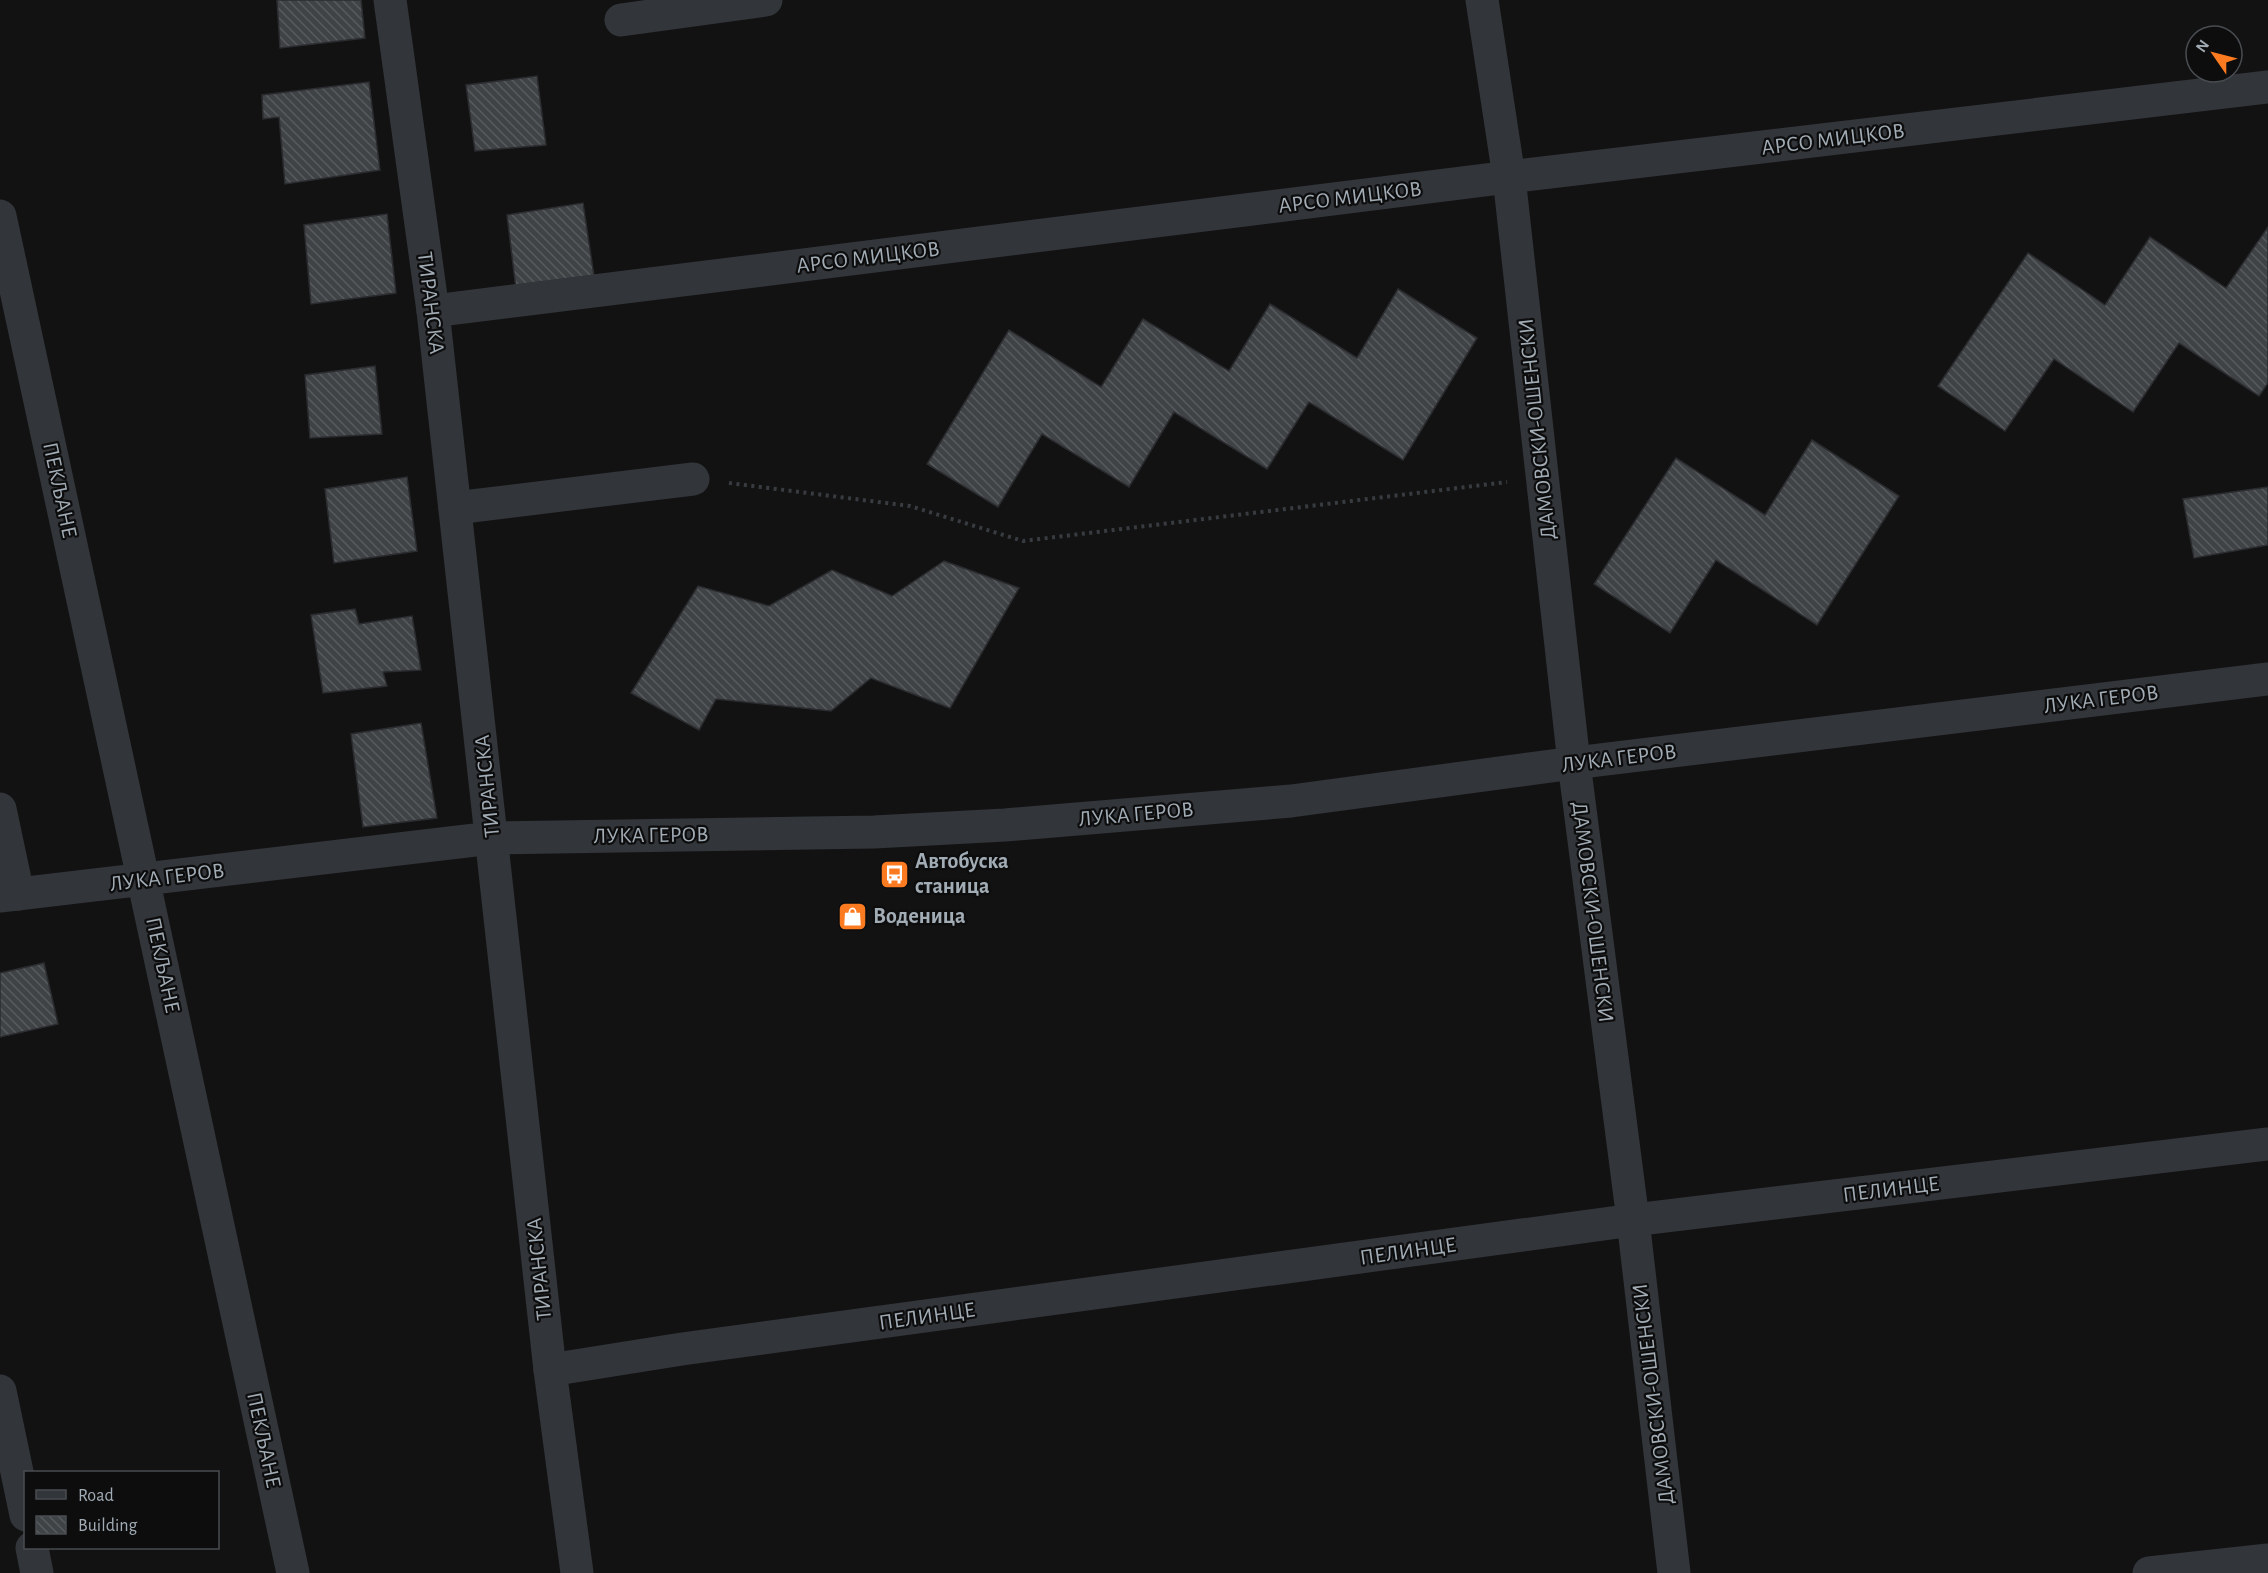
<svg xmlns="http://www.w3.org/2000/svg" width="2268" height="1573" font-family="'Alegreya Sans',sans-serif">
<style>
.building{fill:url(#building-back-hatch);stroke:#2b2c2f;stroke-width:1.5}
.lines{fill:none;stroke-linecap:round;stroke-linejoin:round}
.path{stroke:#383c40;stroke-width:4;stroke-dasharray:3 4.5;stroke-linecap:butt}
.street{stroke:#323539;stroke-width:33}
.labels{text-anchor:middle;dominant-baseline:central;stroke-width:4.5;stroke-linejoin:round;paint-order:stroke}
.street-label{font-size:22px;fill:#a2acb5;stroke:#0d0d0e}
.poi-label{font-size:22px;font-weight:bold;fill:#a2acb5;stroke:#0d0d0e;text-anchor:start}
</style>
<defs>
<pattern id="building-back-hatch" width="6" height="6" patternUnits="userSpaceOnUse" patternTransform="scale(1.5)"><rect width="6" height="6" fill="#404346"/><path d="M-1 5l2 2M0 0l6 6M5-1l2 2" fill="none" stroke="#585b5e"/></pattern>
</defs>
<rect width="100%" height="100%" fill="#121213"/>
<g class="building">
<path d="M277,0H361L365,38L280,48Z"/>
<path d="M537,76L546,145L475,151L466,85Z"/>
<path d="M369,82L380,170L285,184L279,117L263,119L262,95Z"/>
<path d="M583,203L594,276L516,289L507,215Z"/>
<path d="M387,214L396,293L311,304L304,225Z"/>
<path d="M2268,227V383L2259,396L2179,343L2133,412L2054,359L2005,431L1938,386L2028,253L2105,305L2150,237L2226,288Z"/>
<path d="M1398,289L1477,338L1403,460L1309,402L1267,469L1174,412L1129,487L1042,434L998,507L927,464L1009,330L1101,387L1143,319L1229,371L1270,304L1357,358Z"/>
<path d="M375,366L382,434L310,438L305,375Z"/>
<path d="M1812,440L1899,496L1817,625L1716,560L1670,633L1594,584L1676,458L1765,515Z"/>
<path d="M407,477L417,551L334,563L325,489Z"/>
<path d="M2268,487V545L2194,558L2183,499Z"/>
<path d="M944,561L1019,588L950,708L871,678L831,711L716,699L699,730L631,693L698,586L769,606L832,570L892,596Z"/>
<path d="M355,609L359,624L412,616L421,670L383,672L387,686L323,693L311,615Z"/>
<path d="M421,723L437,818L363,827L351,734Z"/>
<path d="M44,963L58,1024L0,1037V973Z"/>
</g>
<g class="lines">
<path class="path" d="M729,483L910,506L1023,541L1507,482"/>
<g class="street">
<path d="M390,0L433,311L550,1370L577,1573"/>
<path d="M1482,0L1509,177L1574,763L1633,1220L1674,1573"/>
<path d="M621,20L766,0"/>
<path d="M0,216L293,1573"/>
<path d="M433,311L1509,177L2268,87"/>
<path d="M455,508L693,479"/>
<path d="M0,809L18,894"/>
<path d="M0,896L492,838L874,832L1005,825L1291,801L1574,763L2268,679"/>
<path d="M550,1370L682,1349L1633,1220L2268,1144"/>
<path d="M0,1391L26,1515"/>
<path d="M32,1548L37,1573"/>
<path d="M2149,1573L2268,1560"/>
</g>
</g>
<defs>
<symbol id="bus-square" viewBox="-11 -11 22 22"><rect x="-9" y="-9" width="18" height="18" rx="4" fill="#fd7b20" stroke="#0d0d0e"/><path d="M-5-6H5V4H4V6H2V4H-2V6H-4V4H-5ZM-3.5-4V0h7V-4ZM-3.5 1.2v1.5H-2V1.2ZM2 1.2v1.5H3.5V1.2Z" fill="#fff"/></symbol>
<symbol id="shop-square" viewBox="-11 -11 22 22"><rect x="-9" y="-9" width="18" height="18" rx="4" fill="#fd7b20" stroke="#0d0d0e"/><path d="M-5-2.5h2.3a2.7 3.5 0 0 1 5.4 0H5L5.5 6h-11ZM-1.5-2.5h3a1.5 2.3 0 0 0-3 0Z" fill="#fff"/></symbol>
</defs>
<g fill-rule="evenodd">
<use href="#bus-square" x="878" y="858" width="33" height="33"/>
<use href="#shop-square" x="836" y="900" width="33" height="33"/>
</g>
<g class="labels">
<g class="street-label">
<text transform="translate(1833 139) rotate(-7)">АРСО МИЦКОВ</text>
<text transform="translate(1350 197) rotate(-7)">АРСО МИЦКОВ</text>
<text transform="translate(868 257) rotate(-7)">АРСО МИЦКОВ</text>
<text transform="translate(431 303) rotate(83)">ТИРАНСКА</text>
<text transform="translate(1537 429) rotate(-96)">ДАМОВСКИ-ОШЕНСКИ</text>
<text transform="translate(60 490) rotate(78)">ПЕКЉАНЕ</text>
<text transform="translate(2101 699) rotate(-7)">ЛУКА ГЕРОВ</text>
<text transform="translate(1619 758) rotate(-7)">ЛУКА ГЕРОВ</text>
<text transform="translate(487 786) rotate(-96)">ТИРАНСКА</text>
<text transform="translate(1136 814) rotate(-5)">ЛУКА ГЕРОВ</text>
<text transform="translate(651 835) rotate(-1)">ЛУКА ГЕРОВ</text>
<text transform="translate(167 877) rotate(-7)">ЛУКА ГЕРОВ</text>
<text transform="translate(1593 912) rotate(83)">ДАМОВСКИ-ОШЕНСКИ</text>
<text transform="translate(163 965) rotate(78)">ПЕКЉАНЕ</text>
<text transform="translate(1891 1189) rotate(-7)">ПЕЛИНЦЕ</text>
<text transform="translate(1408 1251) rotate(-8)">ПЕЛИНЦЕ</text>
<text transform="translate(539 1269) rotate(-96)">ТИРАНСКА</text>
<text transform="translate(927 1316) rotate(-8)">ПЕЛИНЦЕ</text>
<text transform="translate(1653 1394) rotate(-97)">ДАМОВСКИ-ОШЕНСКИ</text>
<text transform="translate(264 1440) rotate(78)">ПЕКЉАНЕ</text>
</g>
<g class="poi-label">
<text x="915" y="861">Автобуска<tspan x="915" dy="25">станица</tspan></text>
<text x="873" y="916">Воденица</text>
</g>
</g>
<rect x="24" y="1471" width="195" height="78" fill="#0d0d0e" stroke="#494d51" stroke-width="1.5"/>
<rect x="36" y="1490" width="30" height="9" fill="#323539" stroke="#494d51" stroke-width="1.5"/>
<text x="78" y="1501" font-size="18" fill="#a2acb5">Road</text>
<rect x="36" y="1516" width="30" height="18" fill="url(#building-back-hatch)" stroke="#494d51" stroke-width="1.5"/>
<text x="78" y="1531" font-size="18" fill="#a2acb5">Building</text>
<g transform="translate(2214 54) rotate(305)"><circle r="28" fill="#0d0d0e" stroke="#494d51" stroke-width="1.5"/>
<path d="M0-4.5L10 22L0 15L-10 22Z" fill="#fd7b20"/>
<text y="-9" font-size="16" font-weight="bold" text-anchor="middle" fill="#a2acb5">N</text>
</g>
</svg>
